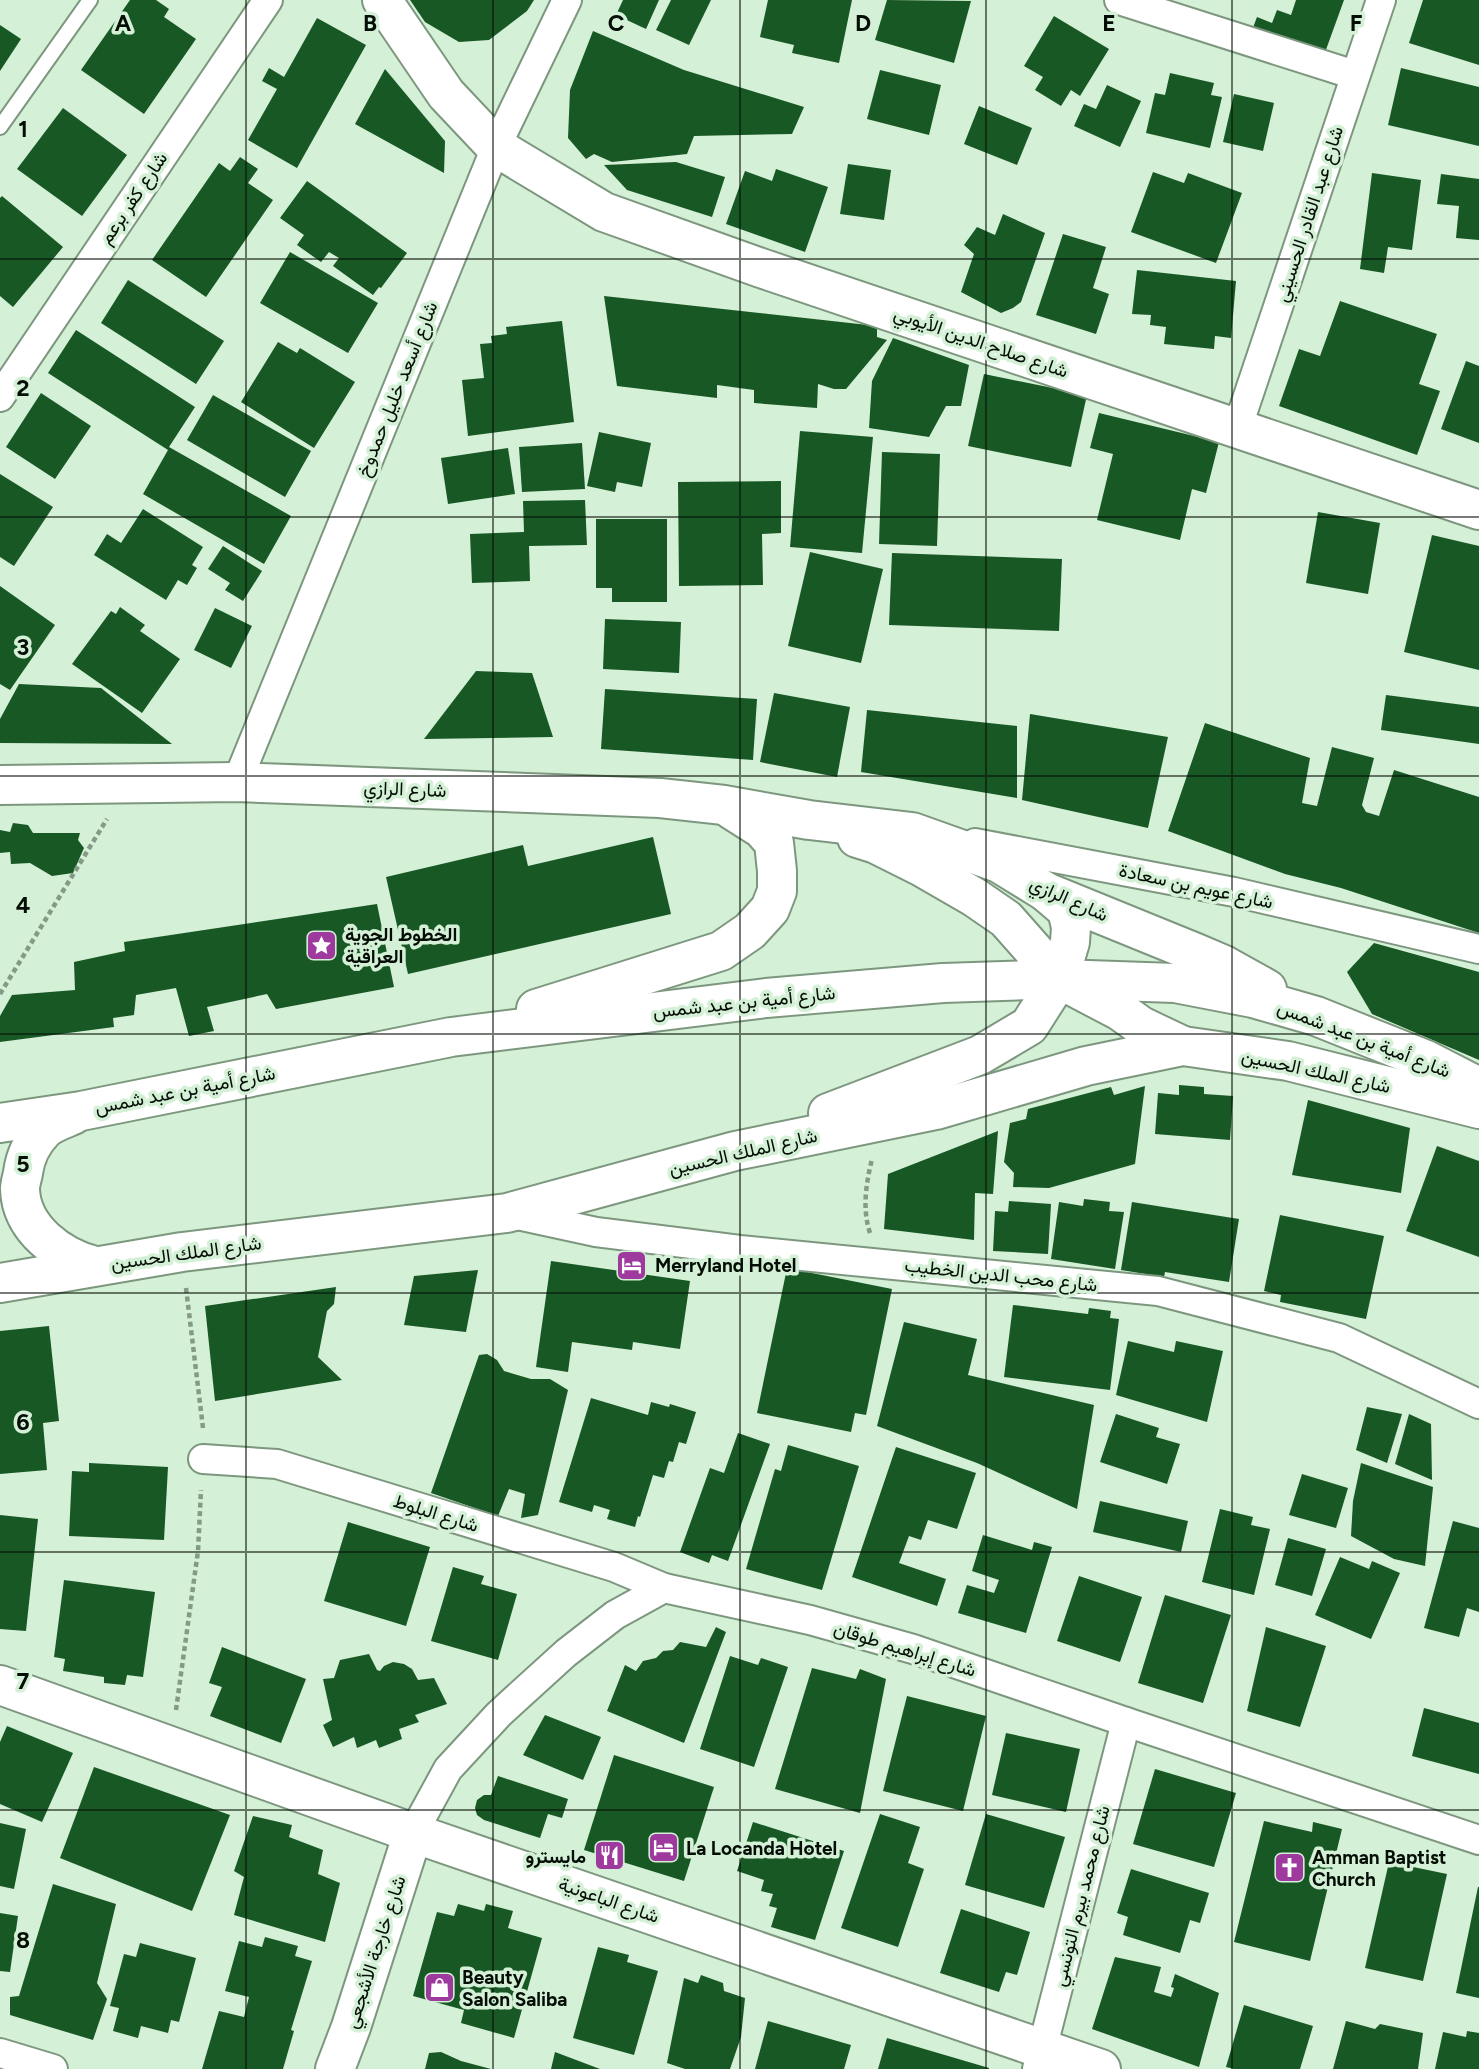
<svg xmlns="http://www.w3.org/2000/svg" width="1479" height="2069" font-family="Figtree,Vazirmatn,sans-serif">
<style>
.building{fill:#185825}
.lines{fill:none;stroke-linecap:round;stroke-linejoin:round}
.lane-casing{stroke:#7d977f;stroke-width:18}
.street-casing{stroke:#7d977f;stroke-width:32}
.secondary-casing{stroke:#7d977f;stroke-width:42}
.path{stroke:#849986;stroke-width:4.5;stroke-dasharray:5 3.5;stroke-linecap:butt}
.lane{stroke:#fff;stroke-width:14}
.street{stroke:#fff;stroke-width:28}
.secondary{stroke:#fff;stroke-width:38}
.grid{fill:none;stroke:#050e06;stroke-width:2;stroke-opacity:0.55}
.labels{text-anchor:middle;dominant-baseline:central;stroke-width:7;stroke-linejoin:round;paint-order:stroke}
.street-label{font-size:19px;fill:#050e06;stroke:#d4f0d6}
.poi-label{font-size:19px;font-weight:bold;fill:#050e06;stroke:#d4f0d6;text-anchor:start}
.grid-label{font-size:23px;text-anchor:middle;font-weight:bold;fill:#050e06;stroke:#d4f0d6;stroke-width:7;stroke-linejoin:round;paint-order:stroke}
</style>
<rect width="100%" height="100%" fill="#d4f0d6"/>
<g class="building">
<path d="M130,0H156L169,9L164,17L196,39L144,114L81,70Z"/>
<path d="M410,0H534L527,11L489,40L459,42L425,22Z"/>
<path d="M623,0H659L646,29L616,15Z"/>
<path d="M671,0H711L689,45L656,30Z"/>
<path d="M768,0H852L839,63L792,53L794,45L760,37Z"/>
<path d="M887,0L971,1L954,63L875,40Z"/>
<path d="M1296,0H1344L1323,58L1251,33L1257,17L1272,23L1277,10L1291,15Z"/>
<path d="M1423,0H1479V65L1409,43Z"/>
<path d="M1054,16L1109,49L1080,96L1071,90L1061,106L1035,90L1043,77L1024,66Z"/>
<path d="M317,18L366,45L297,168L248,140L277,89L262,81L269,68L284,77Z"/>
<path d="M0,25L21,39L0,71Z"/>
<path d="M593,31L684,70L804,107L792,134L694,136L687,154L612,162L594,154L586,159L568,138L570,90Z"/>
<path d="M1401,68L1479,87V146L1388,125Z"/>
<path d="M385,69L445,141L444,173L355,124Z"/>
<path d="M880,70L941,85L929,135L867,119Z"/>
<path d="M1170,73L1214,83L1211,95L1222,97L1210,148L1146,133L1155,93L1165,95Z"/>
<path d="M1107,85L1141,101L1120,147L1074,126L1084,104L1096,109Z"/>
<path d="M1234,94L1274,103L1263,151L1223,142Z"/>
<path d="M979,106L1032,128L1017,165L964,144Z"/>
<path d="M63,108L127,155L82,216L17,169Z"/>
<path d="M240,157L258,169L248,183L273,200L206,297L152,260L219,163L230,171Z"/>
<path d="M676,162L725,177L712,217L627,190L604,165Z"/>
<path d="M848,164L891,170L884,220L840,214Z"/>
<path d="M776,169L828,187L805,252L726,224L745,171L772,181Z"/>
<path d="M1153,172L1184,183L1188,173L1242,193L1216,263L1131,232Z"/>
<path d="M1372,173L1421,180L1412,250L1388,247L1384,273L1360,269Z"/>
<path d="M1441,174L1479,179V240L1456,238L1459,206L1437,204Z"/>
<path d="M307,181L407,253L381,288L379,287L373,295L333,266L339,258L329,252L321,262L297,245L304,235L280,218Z"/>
<path d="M2,196L63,247L13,307L0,296V198Z"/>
<path d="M1003,214L1045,233L1021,302L1013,308L1001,313L961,292L974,254L964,245L977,227L995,235Z"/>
<path d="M1063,234L1106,247L1093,288L1109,294L1096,334L1036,315Z"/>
<path d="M290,252L378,303L348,353L260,303Z"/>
<path d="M1137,270L1236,281L1231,338L1215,336L1214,349L1164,344L1166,327L1150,325L1151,315L1132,314Z"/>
<path d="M128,280L224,341L196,384L101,323Z"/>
<path d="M604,296L877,326V337L887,340L846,389H834L818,384L817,408L754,403V390L717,385V398L617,386Z"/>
<path d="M1340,301L1437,334L1419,384L1440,391L1417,455L1279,406L1299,349L1320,356Z"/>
<path d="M562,321L574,422L468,436L462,380L484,378L480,344L492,343L491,336L507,334L506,327Z"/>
<path d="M76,330L195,407L169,447L291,516L264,564L143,494L168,450L48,373Z"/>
<path d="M893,338L969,365L961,406H946L929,437L869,428L872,381Z"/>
<path d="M278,342L297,353L300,348L355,382L314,448L241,402Z"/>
<path d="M1466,361L1479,366V443L1441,429Z"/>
<path d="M984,374L1087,395L1071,467L968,446Z"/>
<path d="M41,393L91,426L55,479L6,447Z"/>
<path d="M213,395L311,451L285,497L187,440Z"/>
<path d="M1099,413L1219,442L1206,493L1192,489L1180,540L1097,520L1113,454L1090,448Z"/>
<path d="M800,431L873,437L862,553L790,547Z"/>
<path d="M599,432L651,443L642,487L617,482L615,492L587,486Z"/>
<path d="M582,443L585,489L522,492L519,447Z"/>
<path d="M508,448L515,494L448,504L441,458Z"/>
<path d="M882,452L940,454L937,546L879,544Z"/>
<path d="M0,474L53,507L14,566L0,557Z"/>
<path d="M781,481V533L762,534L763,585L679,586L678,482Z"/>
<path d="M585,500L587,545L529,546L530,581L472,583L470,534L524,532L523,501Z"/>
<path d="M143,509L203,547L192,565L197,568L187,585L178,580L166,600L94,555L107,534L121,543Z"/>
<path d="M1318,512L1380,523L1368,594L1306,583Z"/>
<path d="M596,519H667V602H612V588H596Z"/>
<path d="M1432,535L1479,546V670L1404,652Z"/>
<path d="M223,546L262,571L243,601L225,590L230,583L208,569Z"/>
<path d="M810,552L883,569L861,663L788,646Z"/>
<path d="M892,553L1062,559L1059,631L889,625Z"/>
<path d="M0,586L55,625L10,690L0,684Z"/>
<path d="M120,607L145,625L140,631L180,659L142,713L72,664L111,611L116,614Z"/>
<path d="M215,608L252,626L231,668L194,650Z"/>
<path d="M605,619L681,622L679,673L603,669Z"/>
<path d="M476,671L532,673L553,737L424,739Z"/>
<path d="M19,684L101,688L172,744L0,743V719Z"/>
<path d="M605,689L757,699L753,760L601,749Z"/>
<path d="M774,693L850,707L837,777L760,762Z"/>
<path d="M1386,695L1479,707V744L1381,730Z"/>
<path d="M867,710L1017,726V798L861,772Z"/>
<path d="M1030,714L1168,737L1148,828L1022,800Z"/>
<path d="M1205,723L1310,758L1302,803L1317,806L1332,747L1374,758L1362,805L1366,812L1379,816L1394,770L1479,797V933L1341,888L1285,874L1168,831Z"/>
<path d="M13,823L28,825L33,833H80L78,840L84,848L73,873L52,876L30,863L11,864L10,852L0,853V830L10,832Z"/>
<path d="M653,837L671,914L408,974L386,877L523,845L528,866Z"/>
<path d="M377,904L394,987L276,1009L267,994L207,1007L214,1031L189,1036L176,988L136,995L134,1015L113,1018L114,1027L0,1042V1016L12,995L75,990L74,962L125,951L124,942Z"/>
<path d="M1374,943L1479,972V1060L1372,1014L1347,972Z"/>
<path d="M1179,1085L1204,1087V1094L1233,1096L1230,1140L1155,1134L1158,1093L1179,1095Z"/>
<path d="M1145,1086L1135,1164L1049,1188L1013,1187L1014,1173L1004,1162L1010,1123L1026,1119L1028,1109L1111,1087L1114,1095Z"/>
<path d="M1308,1100L1410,1128L1401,1193L1292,1175Z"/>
<path d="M998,1131L993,1194L975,1193L974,1240L884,1229L888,1174Z"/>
<path d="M1437,1146L1479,1161V1257L1406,1231Z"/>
<path d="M1084,1199L1110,1202L1109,1211L1124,1212L1115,1269L1051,1259L1059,1202L1083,1206Z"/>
<path d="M1009,1201L1051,1204L1048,1254L993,1251L995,1211L1008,1212Z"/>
<path d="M1132,1202L1239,1219L1229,1282L1165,1272L1164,1277L1121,1270Z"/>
<path d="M1280,1215L1384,1236L1366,1319L1280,1302L1281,1295L1264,1291Z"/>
<path d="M551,1261L690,1281L680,1349L633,1342L632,1350L572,1342L568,1372L536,1367Z"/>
<path d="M787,1268L892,1289L866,1415L855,1413L851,1432L757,1413Z"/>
<path d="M478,1270L466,1332L404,1325L414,1276Z"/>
<path d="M336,1287L334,1304L327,1311L318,1357L342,1380L215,1401L205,1306Z"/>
<path d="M1013,1305L1088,1314L1089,1308L1111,1311L1110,1318L1119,1319L1110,1390L1004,1377Z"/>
<path d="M904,1322L977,1339L968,1375L1094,1405L1077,1509L977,1463L877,1426Z"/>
<path d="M49,1326L59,1421L43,1423L47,1470L0,1474V1331Z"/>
<path d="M1128,1341L1174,1352L1176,1341L1223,1351L1207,1422L1116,1395Z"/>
<path d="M487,1354L497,1360L504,1371L531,1379H550L568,1390L538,1515L521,1518L525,1494L509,1489L498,1516L431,1493L479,1355Z"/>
<path d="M591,1398L648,1415L651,1402L669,1407L670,1404L696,1412L686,1444L679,1442L673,1462L669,1461L664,1478L653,1475L640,1517L638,1516L635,1527L607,1519L610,1510L594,1505L592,1512L559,1502Z"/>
<path d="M1367,1407L1402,1414L1387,1463L1356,1450Z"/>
<path d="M1116,1414L1159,1428L1156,1437L1180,1444L1167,1484L1100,1462Z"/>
<path d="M1409,1414L1431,1424L1432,1480L1395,1464Z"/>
<path d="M738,1433L770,1444L728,1561L712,1555L709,1563L680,1552L710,1468L724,1473Z"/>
<path d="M788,1445L859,1466L822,1590L746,1569L775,1469L781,1471Z"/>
<path d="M896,1447L976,1473L957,1529L928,1520L921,1540L909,1536L899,1563L946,1579L937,1606L852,1577Z"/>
<path d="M89,1463L168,1467L164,1540L69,1536L72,1471L89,1472Z"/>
<path d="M1361,1463L1433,1487L1425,1566L1394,1559L1351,1536L1353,1501Z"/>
<path d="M1302,1474L1348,1488L1336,1528L1289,1515Z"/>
<path d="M1100,1501L1188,1521L1181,1552L1093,1532Z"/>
<path d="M1220,1509L1253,1517L1251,1525L1270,1529L1254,1595L1202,1582Z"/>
<path d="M0,1515L38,1519L26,1631L0,1629Z"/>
<path d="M1453,1521L1479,1528V1612L1467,1608L1459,1637L1424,1628Z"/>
<path d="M348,1522L430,1547L406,1626L324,1601Z"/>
<path d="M983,1535L1032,1550L1034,1542L1052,1547L1026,1633L958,1613L967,1585L994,1593L999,1580L972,1571Z"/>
<path d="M1288,1538L1326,1549L1312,1596L1275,1585Z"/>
<path d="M1340,1557L1369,1569L1372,1561L1400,1573L1371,1639L1315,1615Z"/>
<path d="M453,1567L484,1576L481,1584L517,1594L498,1660L431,1641Z"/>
<path d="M1079,1576L1142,1597L1120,1662L1057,1641Z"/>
<path d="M64,1580L155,1592L143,1677L127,1675L125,1685L104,1683V1677L63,1671L65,1659L54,1657Z"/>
<path d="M1165,1595L1231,1615L1203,1703L1138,1683Z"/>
<path d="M716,1627L726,1632L684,1743L607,1711L625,1665L636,1671L643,1661L656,1658L663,1651L673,1650L680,1642L706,1647Z"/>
<path d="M1266,1627L1326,1646L1300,1727L1247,1711Z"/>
<path d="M222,1647L306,1679L281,1743L210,1716L222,1687L209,1683Z"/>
<path d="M369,1654L377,1670L380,1671L384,1666L393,1662L404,1664L412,1669L418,1680L434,1678L447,1704L415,1715L419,1722L399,1729L402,1739L379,1748L376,1740L357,1748L354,1737L333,1747L323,1725L332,1720L323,1679L334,1678L340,1660Z"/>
<path d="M730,1656L758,1665L761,1658L788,1667L754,1767L700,1749Z"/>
<path d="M812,1668L856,1679L860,1669L886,1679L860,1813L775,1789Z"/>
<path d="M907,1696L986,1716L963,1811L883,1791Z"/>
<path d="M1424,1708L1479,1723V1774L1412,1756Z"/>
<path d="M545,1715L601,1737L583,1780L523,1755Z"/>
<path d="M7,1726L73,1753L42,1822L0,1804V1742Z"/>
<path d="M1006,1733L1080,1749L1066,1812L992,1795Z"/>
<path d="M614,1755L714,1787L684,1881L584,1850Z"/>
<path d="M94,1767L230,1815L192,1911L60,1858Z"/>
<path d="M1155,1769L1236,1793L1214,1867L1133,1844Z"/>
<path d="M498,1776L568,1799L562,1818L548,1814L540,1838L484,1820L477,1815L475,1808L477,1800L484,1795H491Z"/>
<path d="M880,1814L920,1827L908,1863L924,1869L898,1947L841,1928Z"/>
<path d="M986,1814L1065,1837L1044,1908L965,1885Z"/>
<path d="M253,1816L292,1825L289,1837L323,1850L318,1874L340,1883L325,1942L234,1915L244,1877L234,1871Z"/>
<path d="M1264,1821L1312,1832L1313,1822L1342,1829L1310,1961L1234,1942Z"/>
<path d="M753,1822L844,1851L815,1940L771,1927L777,1908L769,1906L773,1894L761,1891L764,1880L737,1871Z"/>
<path d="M0,1823L26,1829L14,1889L0,1886Z"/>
<path d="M1389,1862L1447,1874L1423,1981L1365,1968Z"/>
<path d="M1131,1869L1209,1893L1200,1923L1190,1920L1180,1953L1123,1935L1128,1917L1117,1913Z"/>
<path d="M53,1884L116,1904L97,1983L107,1999L93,2040L10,2015V1997L19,1996Z"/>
<path d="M1478,1887H1479V1998L1456,1993Z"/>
<path d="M458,1904L484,1911L486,1904L513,1911L508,1928L542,1938L514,2038L461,2023L464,2010L413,1996L437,1912L454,1916Z"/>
<path d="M961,1909L1030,1932L1017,1975L1006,1972L999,1992L940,1973Z"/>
<path d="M0,1913L18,1916L10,1972L0,1971Z"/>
<path d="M265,1937L298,1946L295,1956L312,1961L291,2030L294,2031L283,2069H202L219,2011L244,2017L249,1997L225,1991L239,1941L262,1947Z"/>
<path d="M140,1943L196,1958L179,2022L171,2020L168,2033L141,2026L138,2038L113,2031L119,2008L110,2006L124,1954L136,1957Z"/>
<path d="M598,1947L629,1955L627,1962L658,1971L634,2055L573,2038Z"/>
<path d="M1115,1957L1161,1967L1154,1992L1171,1997L1174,1988L1171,1987L1175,1974L1219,1993L1199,2067L1092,2029Z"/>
<path d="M701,1975L723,1983L724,1991L745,1998L741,2037L730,2069H685L667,2063L684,1978L698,1983Z"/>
<path d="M1244,2005L1313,2026L1300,2069H1234L1226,2067Z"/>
<path d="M768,2021L851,2045L844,2069H755Z"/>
<path d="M1346,2021L1375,2029L1380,2024L1423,2033L1418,2069H1333Z"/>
<path d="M1467,2031L1479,2033V2069H1435L1443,2032L1466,2037Z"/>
<path d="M887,2038L989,2068V2069H878Z"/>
<path d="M441,2052L461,2061L491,2069H425L429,2053Z"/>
<path d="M555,2052L600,2069H551Z"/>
</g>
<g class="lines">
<defs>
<path id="lane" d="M0,127L90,0"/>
<g id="street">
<path d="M1119,0L1355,75"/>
<path d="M0,397L268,0"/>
<path d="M1237,429L1381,0"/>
<path d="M237,782L496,147L567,0"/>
<path d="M975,843L1234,892L1479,949"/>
<path d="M513,1214L596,1232L740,1250L1158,1291L1339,1338L1479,1404"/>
<path d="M203,1459L277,1464L614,1567L664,1588"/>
<path d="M413,1833L448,1769L499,1714L566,1653L615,1615L664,1588L810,1620L913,1649L1126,1722L1479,1840"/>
<path d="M0,2053L53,2069"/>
<path d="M1037,2069L1126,1722"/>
</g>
<g id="secondary">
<path d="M382,0L446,94L496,147L604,212L761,268L1479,510"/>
<path d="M0,785L237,782L660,798L724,805L809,820L912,832L999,863L1046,892L1196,953L1224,965L1267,989"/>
<path d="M857,838L876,844L922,867L974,897L1006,919L1059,979L1120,1011L1141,1026L1183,1046"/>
<path d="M536,1009L721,951L750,931L770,909L777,891V871L774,843L762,829L732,810"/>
<path d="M828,1113L980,1055L1029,1026L1059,979L1070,942L1071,927L1067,910L1046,892"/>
<path d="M73,1115C64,1119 51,1123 44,1130C32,1142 25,1157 23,1173C22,1178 20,1184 20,1189C21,1229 60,1257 95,1266"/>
<path d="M0,1123L81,1111L451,1037L766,998L943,983L1059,979L1175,983L1253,998L1316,1016L1426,1060L1479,1087"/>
<path d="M0,1283L182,1252L507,1213L735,1151L936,1110L1086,1066L1183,1046L1288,1061L1479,1109"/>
<path d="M0,1685L413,1833L1101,2069"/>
<path d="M335,2069L351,2027L413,1833"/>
</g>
</defs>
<use href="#lane" class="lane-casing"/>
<use href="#street" class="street-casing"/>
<use href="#secondary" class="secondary-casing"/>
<g class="path">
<path d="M0,994L107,819"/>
<path d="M870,1233C862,1209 866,1184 872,1159"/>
<path d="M186,1288L203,1428"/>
<path d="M176,1710L198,1551L201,1490"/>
</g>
<use href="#lane" class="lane"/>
<use href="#street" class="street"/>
<use href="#secondary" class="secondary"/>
</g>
<path class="grid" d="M246,0V2069M493,0V2069M740,0V2069M986,0V2069M1232,0V2069M0,259H1479M0,517H1479M0,776H1479M0,1034H1479M0,1293H1479M0,1552H1479M0,1810H1479"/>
<defs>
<symbol id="sight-square" viewBox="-11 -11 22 22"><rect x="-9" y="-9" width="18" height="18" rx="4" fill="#9e399e" stroke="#d4f0d6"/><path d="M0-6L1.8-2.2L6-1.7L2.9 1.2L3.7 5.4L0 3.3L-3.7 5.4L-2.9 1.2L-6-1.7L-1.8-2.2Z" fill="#fff"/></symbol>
<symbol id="hotel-square" viewBox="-11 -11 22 22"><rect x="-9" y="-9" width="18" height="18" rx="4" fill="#9e399e" stroke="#d4f0d6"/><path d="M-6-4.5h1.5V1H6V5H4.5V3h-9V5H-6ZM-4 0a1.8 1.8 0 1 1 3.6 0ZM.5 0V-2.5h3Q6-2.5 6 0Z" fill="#fff"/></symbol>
<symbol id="restaurant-square" viewBox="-11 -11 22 22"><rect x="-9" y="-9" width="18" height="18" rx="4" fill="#9e399e" stroke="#d4f0d6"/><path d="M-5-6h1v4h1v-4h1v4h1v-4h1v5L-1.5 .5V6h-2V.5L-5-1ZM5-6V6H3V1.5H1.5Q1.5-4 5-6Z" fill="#fff"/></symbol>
<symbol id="church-square" viewBox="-11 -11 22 22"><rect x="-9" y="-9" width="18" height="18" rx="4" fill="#9e399e" stroke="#d4f0d6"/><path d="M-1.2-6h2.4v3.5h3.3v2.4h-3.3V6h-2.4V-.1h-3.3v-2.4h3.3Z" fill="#fff"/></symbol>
<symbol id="shop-square" viewBox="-11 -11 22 22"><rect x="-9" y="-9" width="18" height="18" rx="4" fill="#9e399e" stroke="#d4f0d6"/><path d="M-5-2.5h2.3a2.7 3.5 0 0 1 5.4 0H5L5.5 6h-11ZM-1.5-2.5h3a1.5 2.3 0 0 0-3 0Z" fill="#fff"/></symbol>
</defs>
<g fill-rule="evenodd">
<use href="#sight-square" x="304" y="928" width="35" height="35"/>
<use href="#hotel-square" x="614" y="1248" width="35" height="35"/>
<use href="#hotel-square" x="646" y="1830" width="35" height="35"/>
<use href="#restaurant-square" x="592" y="1838" width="35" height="35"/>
<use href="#church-square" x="1272" y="1850" width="35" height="35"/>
<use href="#shop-square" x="422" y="1970" width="35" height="35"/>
</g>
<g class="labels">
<g class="street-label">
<text transform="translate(133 198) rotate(-56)">شارع كفر برعم</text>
<text transform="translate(1309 214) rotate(-72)">شارع عبد القادر الحسيني</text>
<text transform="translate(981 342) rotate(19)">شارع صلاح الدين الأيوبي</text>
<text transform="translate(397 389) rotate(-68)">شارع أسعد خليل حمدوخ</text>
<text transform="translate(405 789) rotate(2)">شارع الرازي</text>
<text transform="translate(1196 886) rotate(12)">شارع عويم بن سعادة</text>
<text transform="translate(1069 899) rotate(24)">شارع الرازي</text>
<text transform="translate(744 1002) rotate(-6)">شارع أمية بن عبد شمس</text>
<text transform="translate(1364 1039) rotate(21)">شارع أمية بن عبد شمس</text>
<text transform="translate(1316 1071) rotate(12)">شارع الملك الحسين</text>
<text transform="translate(185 1090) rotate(-11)">شارع أمية بن عبد شمس</text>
<text transform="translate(743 1152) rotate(-13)">شارع الملك الحسين</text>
<text transform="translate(186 1253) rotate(-8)">شارع الملك الحسين</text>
<text transform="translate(1001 1275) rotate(6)">شارع محب الدين الخطيب</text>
<text transform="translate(436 1513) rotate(17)">شارع البلوط</text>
<text transform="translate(905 1649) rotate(17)">شارع إبراهيم طوقان</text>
<text transform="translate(1081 1896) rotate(-76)">شارع محمد بيرم التونسي</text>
<text transform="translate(609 1900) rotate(19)">شارع الباعونية</text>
<text transform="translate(375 1952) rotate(-72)">شارع خارجة الأشجعي</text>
</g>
<g class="poi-label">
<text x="345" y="934">الخطوط الجوية<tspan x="345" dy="22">العراقية</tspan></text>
<text x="655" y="1265">Merryland Hotel</text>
<text x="686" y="1848">La Locanda Hotel</text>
<text x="586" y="1856" text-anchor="end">مايسترو</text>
<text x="1312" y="1857">Amman Baptist<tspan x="1312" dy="22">Church</tspan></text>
<text x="462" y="1977">Beauty<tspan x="462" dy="22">Salon Saliba</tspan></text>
</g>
</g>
<g class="grid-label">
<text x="123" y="31">A</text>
<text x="370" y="31">B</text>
<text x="616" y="31">C</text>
<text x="863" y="31">D</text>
<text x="1109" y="31">E</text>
<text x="1356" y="31">F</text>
<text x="23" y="137">1</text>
<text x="23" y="396">2</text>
<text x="23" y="655">3</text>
<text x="23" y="913">4</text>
<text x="23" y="1172">5</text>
<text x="23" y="1430">6</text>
<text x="23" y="1689">7</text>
<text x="23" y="1948">8</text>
</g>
</svg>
